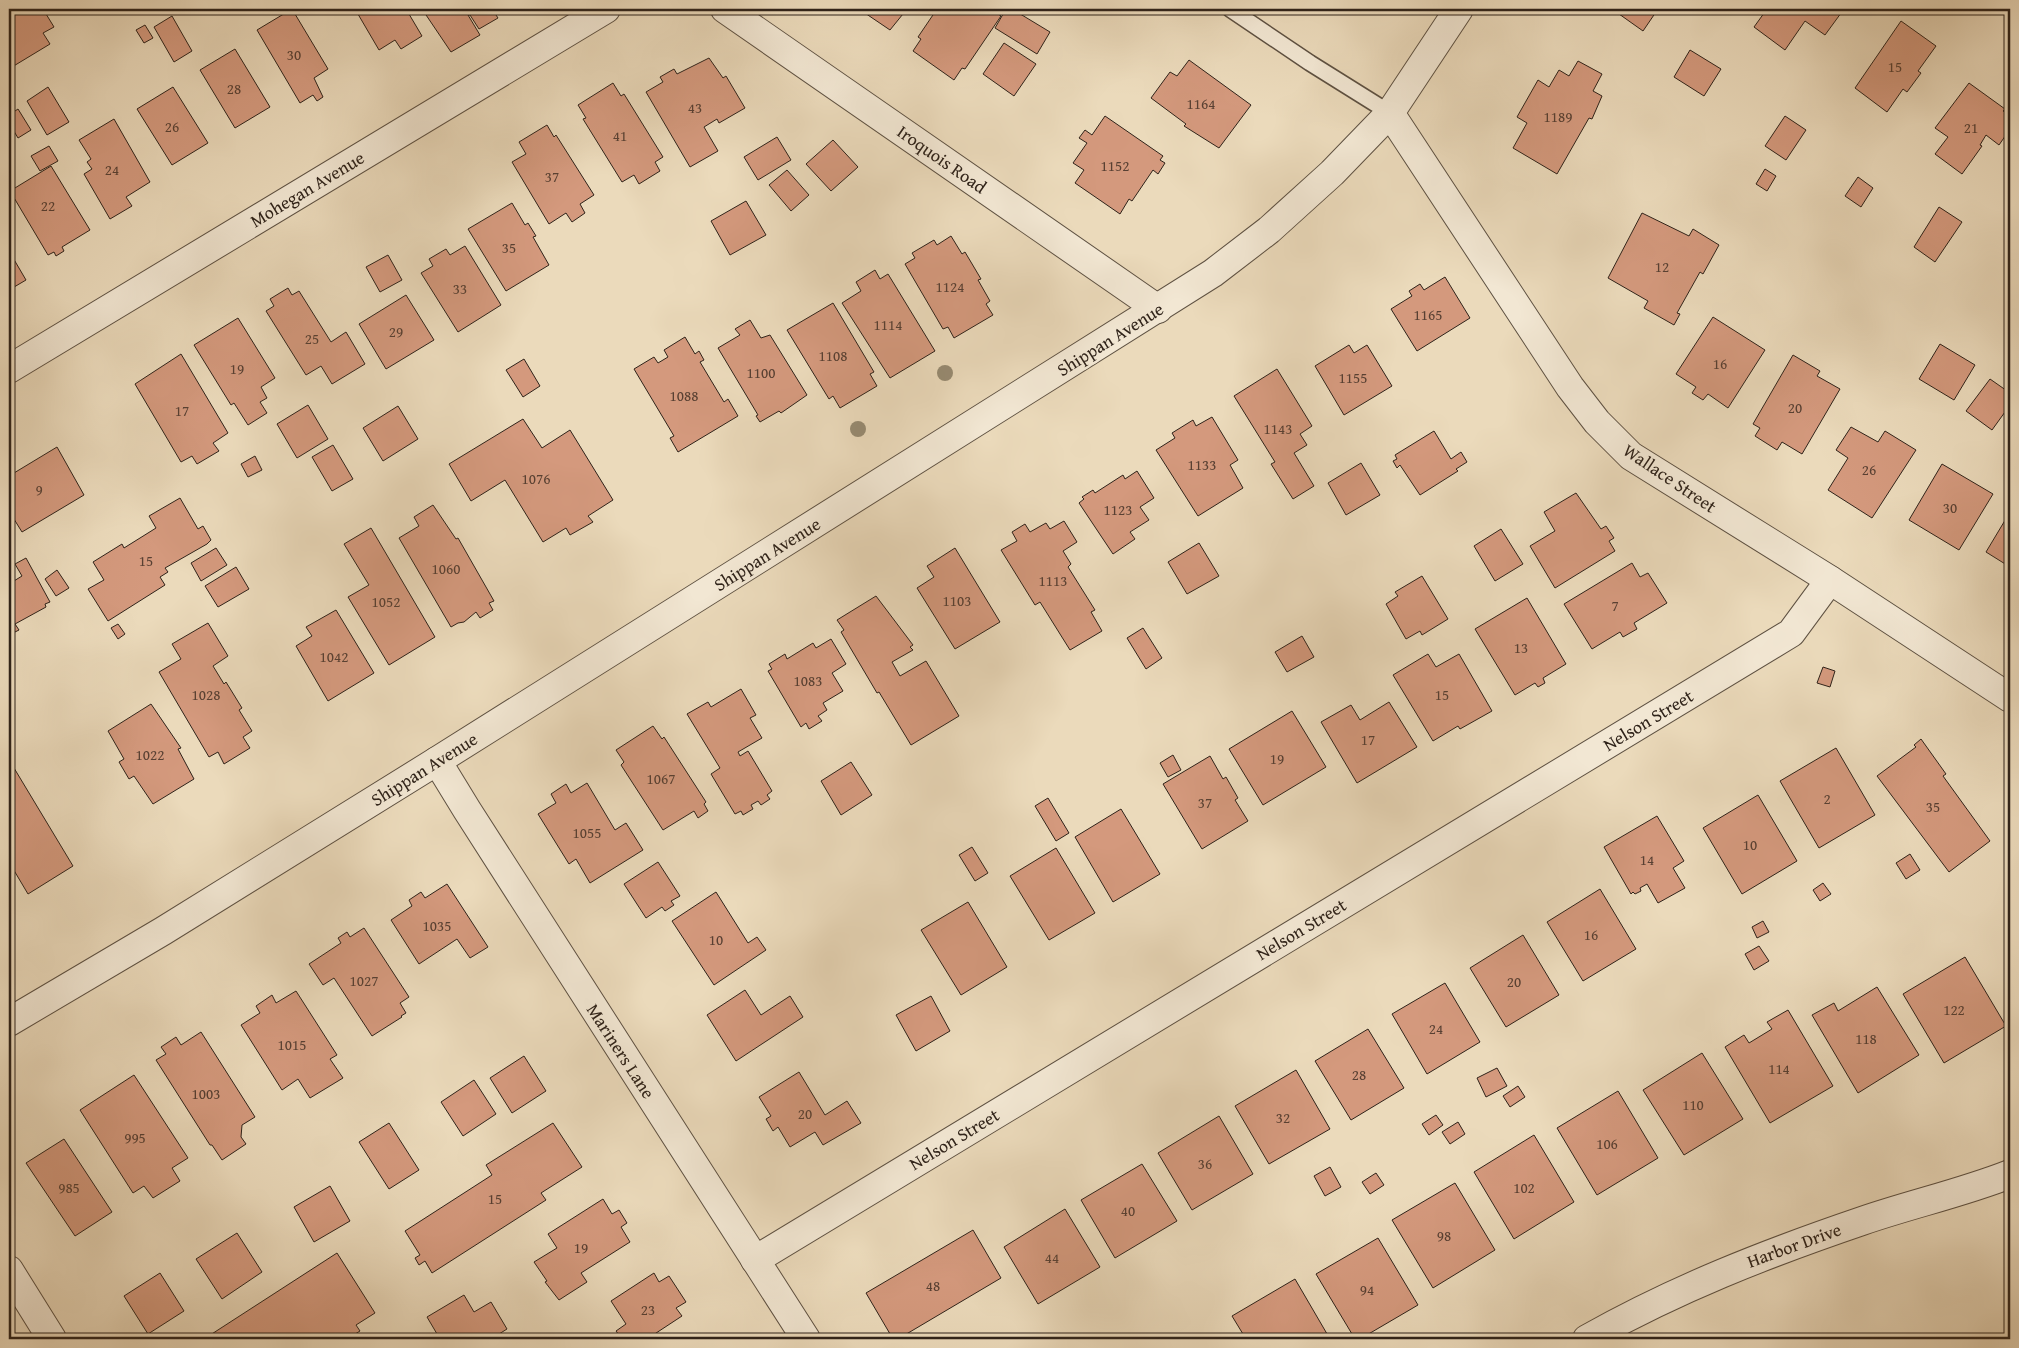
<svg xmlns="http://www.w3.org/2000/svg" width="2019" height="1348" font-family="'Gentium Book Plus',serif">
<style>
.building{fill:#d4997d;stroke:#2f231a}
.lines{fill:none;stroke-linecap:round;stroke-linejoin:round}
.service-casing{stroke:#5e5142;stroke-width:18}
.minor-casing{stroke:#5e5142;stroke-width:30}
.service{stroke:#f2e7d3;stroke-width:15}
.minor{stroke:#f2e7d3;stroke-width:28}
.tree{fill:#978b72}
.labels{text-anchor:middle;dominant-baseline:central;stroke-width:4.5;stroke-linejoin:round;paint-order:stroke}
.number-label{font-size:15px;fill:#584033}
.street-label{font-size:18px;fill:#2f231a;stroke:#f2e7d3}
</style>
<rect width="100%" height="100%" fill="#ebdabb"/>
<filter id="stains"><feTurbulence type="fractalNoise" baseFrequency=".004" numOctaves="4"/><feColorMatrix values="0 0 0 0 .2 0 0 0 0 .09 0 0 0 0 .02 0 0 0 .5 -.17"/></filter>
<radialGradient id="worn" r=".72"><stop offset=".6" stop-color="#630" stop-opacity="0"/><stop offset="1" stop-color="#630" stop-opacity=".3"/></radialGradient>
<g class="building">
<path d="M9,9H43L54,27L43,33L50,44L12,67L9,61Z"/>
<path d="M292,9L328,69L314,78L323,97L317,101L313,95L300,103L257,30Z"/>
<path d="M355,9H406L422,36L401,49L395,40L379,50Z"/>
<path d="M422,9H499L494,12L498,18L479,29L470,15H468L480,35L451,52Z"/>
<path d="M859,9H907L890,30Z"/>
<path d="M937,9H993L992,10L1001,16L965,69L962,68L954,80L913,51L921,39L918,37Z"/>
<path d="M1006,9H1012L1050,32L1037,54L995,28Z"/>
<path d="M1612,9H1658L1643,31Z"/>
<path d="M1767,9H1844L1825,35L1805,21L1785,50L1754,27Z"/>
<path d="M172,16L192,51L174,62L154,27Z"/>
<path d="M1901,21L1936,46L1918,71L1921,73L1907,92L1903,89L1887,112L1855,88Z"/>
<path d="M145,25L153,38L144,43L136,30Z"/>
<path d="M1004,43L1036,64L1014,96L983,74Z"/>
<path d="M235,49L270,107L235,128L200,70Z"/>
<path d="M1690,50L1721,69L1704,96L1674,77Z"/>
<path d="M709,58L723,78L726,76L745,108L719,123L717,119L704,127L718,151L690,167L646,92L663,82L660,77L674,69L677,74Z"/>
<path d="M1189,60L1251,105L1219,148L1184,126L1186,124L1151,98L1170,72L1177,76Z"/>
<path d="M1578,61L1602,74L1593,91L1602,96L1592,119L1589,118L1557,174L1513,148L1527,123L1517,117L1538,80L1549,87L1559,70L1569,76Z"/>
<path d="M613,83L621,96L624,94L663,157L655,162L660,171L639,184L634,175L622,182L583,119L586,118L578,105Z"/>
<path d="M1969,83L2005,109L2003,111L2010,116V129L1999,145L1986,135L1980,145L1982,146L1962,174L1935,154L1948,137L1935,128Z"/>
<path d="M48,87L69,122L47,135L27,101Z"/>
<path d="M173,87L208,143L172,165L137,109Z"/>
<path d="M18,109L31,130L18,138L9,123V115Z"/>
<path d="M1105,116L1163,156L1160,160L1165,163L1158,174L1153,170L1132,201L1129,199L1120,214L1075,183L1084,170L1073,163L1087,143L1079,138L1085,130L1092,135Z"/>
<path d="M1785,116L1806,130L1786,160L1765,146Z"/>
<path d="M114,119L150,182L126,197L132,206L110,219L84,174L92,169L87,162L91,159L79,140Z"/>
<path d="M547,125L554,137L556,135L594,195L580,204L585,213L572,222L566,213L549,224L512,162L526,154L519,142Z"/>
<path d="M777,137L791,160L758,180L744,157Z"/>
<path d="M833,140L858,167L831,191L806,164Z"/>
<path d="M49,146L58,161L40,171L31,156Z"/>
<path d="M51,166L90,230L62,247L64,251L56,256L54,252L48,255L10,191Z"/>
<path d="M1765,169L1776,176L1767,191L1756,184Z"/>
<path d="M787,170L809,195L791,211L769,185Z"/>
<path d="M1858,177L1873,188L1861,207L1845,196Z"/>
<path d="M746,201L766,235L730,255L711,221Z"/>
<path d="M512,203L525,225L528,223L536,236L533,237L549,265L506,291L468,229Z"/>
<path d="M1939,207L1962,222L1935,262L1914,247Z"/>
<path d="M1642,213L1689,236L1693,229L1719,245L1703,274L1700,272L1677,313L1680,314L1674,325L1644,308L1648,301L1608,278Z"/>
<path d="M951,236L962,254L965,252L981,279L978,280L990,301L986,304L993,315L954,338L948,327L943,329L905,264L915,258L912,253L934,240L937,245Z"/>
<path d="M465,246L501,305L458,332L421,273L433,266L429,259L446,249L450,255Z"/>
<path d="M9,251L26,280L9,290Z"/>
<path d="M388,255L402,280L380,292L366,267Z"/>
<path d="M875,270L880,279L888,274L935,351L890,378L842,303L861,291L856,282Z"/>
<path d="M1445,277L1470,318L1417,351L1391,309L1412,296L1409,291L1420,284L1424,290Z"/>
<path d="M288,288L292,295L299,291L331,342L346,332L365,364L332,384L321,366L306,375L266,311L274,306L270,299Z"/>
<path d="M406,295L434,340L386,369L359,324Z"/>
<path d="M833,303L874,372L870,374L877,386L840,408L833,396L829,399L787,330Z"/>
<path d="M1713,317L1765,350L1728,408L1708,394L1703,400L1692,393L1696,387L1676,374Z"/>
<path d="M238,318L275,378L261,387L267,398L260,402L267,413L248,425L234,403L231,405L194,345Z"/>
<path d="M750,320L761,338L770,335L807,395L781,413L779,411L760,422L756,416L758,415L718,348L740,335L735,329Z"/>
<path d="M685,337L695,354L699,351L704,360L700,362L724,402L728,399L738,416L678,452L670,438L674,436L634,369L654,357L658,363L668,357L664,350Z"/>
<path d="M1940,344L1975,365L1954,400L1919,379Z"/>
<path d="M1349,345L1354,353L1367,345L1392,386L1344,415L1315,366Z"/>
<path d="M181,354L228,433L213,443L219,451L197,464L192,456L181,462L135,384Z"/>
<path d="M1793,355L1820,371L1817,376L1840,389L1802,454L1782,442L1777,450L1755,436L1760,428L1753,424Z"/>
<path d="M524,359L540,386L523,397L506,370Z"/>
<path d="M1277,369L1312,426L1300,434L1307,445L1294,453L1314,486L1293,499L1271,464L1275,462L1234,396Z"/>
<path d="M1990,379L2010,393V405L1992,430L1966,411Z"/>
<path d="M308,405L328,439L297,458L277,424Z"/>
<path d="M398,406L418,439L383,461L363,428Z"/>
<path d="M1212,417L1238,460L1230,465L1243,488L1198,516L1156,450L1175,438L1172,433L1193,420L1196,426Z"/>
<path d="M523,419L542,448L570,430L613,500L588,516L593,522L570,535L566,528L543,542L505,480L471,501L449,464Z"/>
<path d="M1851,427L1878,442L1885,431L1916,450L1872,518L1828,490L1848,458L1836,450Z"/>
<path d="M1434,431L1451,459L1461,452L1467,462L1456,469L1458,471L1420,495L1400,465L1397,468L1393,461L1397,459L1395,455Z"/>
<path d="M333,445L353,479L332,491L312,457Z"/>
<path d="M57,447L84,495L22,532L9,511V476Z"/>
<path d="M255,456L262,470L248,477L241,464Z"/>
<path d="M1361,463L1380,495L1346,515L1328,483Z"/>
<path d="M1942,464L1993,494L1959,550L1909,520Z"/>
<path d="M1137,471L1154,498L1140,507L1149,520L1130,532L1135,539L1113,554L1079,503L1084,499L1082,497L1093,490L1095,493L1123,475L1125,479Z"/>
<path d="M1576,493L1601,529L1606,526L1614,538L1609,541L1615,551L1555,588L1530,546L1555,531L1544,512Z"/>
<path d="M180,498L198,529L203,526L211,540L207,544L165,568L168,572L160,577L165,585L108,621L88,589L104,580L93,562L122,544L124,548L156,528L149,516Z"/>
<path d="M433,505L456,539L458,538L494,601L489,603L493,610L480,618L476,612L464,622L458,623L451,627L399,538L419,526L414,517Z"/>
<path d="M2010,512V567L1986,552Z"/>
<path d="M1064,521L1077,542L1063,551L1071,564L1068,567L1095,610L1091,612L1102,631L1070,650L1040,602L1035,605L1001,550L1017,541L1012,532L1025,524L1030,532L1046,523L1050,529Z"/>
<path d="M371,528L435,637L389,665L348,597L369,585L344,544Z"/>
<path d="M1501,529L1523,564L1495,581L1474,546Z"/>
<path d="M1199,543L1219,576L1187,594L1168,562Z"/>
<path d="M216,548L227,565L201,581L191,563Z"/>
<path d="M955,548L1000,622L955,649L917,588L934,577L927,566Z"/>
<path d="M26,558L50,602L45,604L46,607L15,624L19,630L9,635V584L22,576L15,564Z"/>
<path d="M1632,563L1640,577L1648,573L1667,603L1634,623L1637,629L1623,637L1620,632L1592,649L1564,604Z"/>
<path d="M236,567L249,589L218,607L205,586Z"/>
<path d="M57,570L69,588L56,596L45,579Z"/>
<path d="M1422,576L1448,619L1422,635L1420,631L1406,639L1386,604L1398,596L1395,592Z"/>
<path d="M876,596L913,645L910,647L913,650L892,662L900,676L926,661L959,716L911,745L879,692L877,693L841,632L844,630L837,620Z"/>
<path d="M1527,598L1566,664L1543,678L1545,683L1538,687L1535,683L1515,695L1475,629Z"/>
<path d="M336,610L374,673L328,701L296,646L312,636L306,627Z"/>
<path d="M208,623L228,656L213,666L224,684L226,682L242,708L239,710L252,731L243,737L250,748L224,764L218,752L209,757L159,672L181,659L172,644Z"/>
<path d="M118,624L125,634L118,639L111,628Z"/>
<path d="M1143,628L1162,658L1146,669L1127,638Z"/>
<path d="M1302,636L1314,657L1287,672L1275,652Z"/>
<path d="M831,639L846,664L832,673L843,691L823,703L827,710L818,716L822,721L809,729L806,723L801,727L768,671L772,669L769,664L785,654L787,659L813,643L816,648Z"/>
<path d="M1428,654L1436,667L1459,654L1492,711L1460,729L1458,726L1433,741L1393,675Z"/>
<path d="M1823,667L1835,671L1830,687L1817,683Z"/>
<path d="M741,689L756,715L750,718L762,738L738,752L740,756L748,751L772,791L767,795L770,799L761,805L758,801L751,805L753,809L743,815L741,811L735,814L711,774L720,768L687,714L708,702L711,707Z"/>
<path d="M1389,702L1417,747L1357,783L1321,722L1351,705L1360,720Z"/>
<path d="M151,704L181,748L178,749L194,779L153,804L134,776L129,779L119,762L124,759L108,731Z"/>
<path d="M1292,711L1326,767L1263,805L1229,749Z"/>
<path d="M653,726L662,739L664,737L706,802L704,804L708,811L698,818L694,811L663,830L621,765L624,762L616,750Z"/>
<path d="M1921,739L1946,774L1943,776L1990,841L1949,872L1877,776L1916,747L1914,745Z"/>
<path d="M1836,748L1875,815L1819,848L1780,781Z"/>
<path d="M1173,755L1181,770L1168,777L1160,763Z"/>
<path d="M1210,756L1223,779L1226,777L1238,798L1235,800L1248,821L1202,849L1163,784Z"/>
<path d="M851,762L872,795L841,815L821,781Z"/>
<path d="M14,768L73,866L28,894L9,862V771Z"/>
<path d="M587,783L615,830L626,823L643,850L590,883L576,859L569,864L538,814L556,803L551,794L566,784L571,793Z"/>
<path d="M1758,795L1797,861L1742,894L1703,828Z"/>
<path d="M1048,798L1069,833L1056,841L1035,806Z"/>
<path d="M1121,809L1160,874L1113,902L1075,837Z"/>
<path d="M1657,816L1684,861L1673,868L1685,888L1658,903L1647,884L1640,888L1641,891L1635,894L1633,892L1631,894L1604,847Z"/>
<path d="M972,847L988,873L975,881L959,855Z"/>
<path d="M1056,848L1095,913L1049,940L1010,876Z"/>
<path d="M1910,854L1920,870L1906,879L1896,863Z"/>
<path d="M658,862L680,896L671,901L674,905L665,911L662,907L646,918L624,884Z"/>
<path d="M1823,883L1831,894L1820,901L1813,890Z"/>
<path d="M447,884L488,947L470,958L457,939L419,964L391,920L412,906L409,900L421,892L425,898Z"/>
<path d="M1600,889L1636,949L1583,981L1547,922Z"/>
<path d="M716,892L748,943L757,937L766,950L714,985L672,921Z"/>
<path d="M968,902L1007,967L961,995L921,930Z"/>
<path d="M1763,921L1769,932L1757,938L1752,927Z"/>
<path d="M364,928L409,997L400,1003L406,1013L401,1016L402,1017L372,1036L334,978L323,985L309,964L341,943L338,938L347,932L350,937Z"/>
<path d="M1523,935L1559,995L1506,1027L1470,968Z"/>
<path d="M1759,946L1769,961L1754,970L1745,954Z"/>
<path d="M1965,957L2006,1026L1944,1063L1903,994Z"/>
<path d="M1445,983L1480,1042L1427,1074L1392,1014Z"/>
<path d="M1877,987L1919,1055L1858,1093L1812,1015L1834,1003L1838,1011Z"/>
<path d="M745,990L761,1015L790,996L803,1017L736,1061L707,1015Z"/>
<path d="M296,991L337,1055L330,1059L343,1078L310,1098L298,1079L282,1090L241,1025L260,1013L256,1006L272,995L276,1003Z"/>
<path d="M931,996L950,1031L916,1051L896,1015Z"/>
<path d="M1788,1010L1833,1086L1770,1123L1725,1047L1744,1035L1749,1043L1772,1029L1767,1022Z"/>
<path d="M1368,1029L1404,1088L1351,1120L1315,1061Z"/>
<path d="M201,1032L255,1117L242,1125L241,1137L246,1144L222,1160L212,1145H210L156,1060L166,1054L161,1047L176,1037L181,1045Z"/>
<path d="M1702,1053L1743,1119L1684,1155L1643,1090Z"/>
<path d="M524,1056L546,1091L512,1113L490,1078Z"/>
<path d="M1497,1068L1507,1086L1486,1097L1477,1078Z"/>
<path d="M1296,1070L1330,1129L1269,1164L1235,1106Z"/>
<path d="M799,1072L825,1115L847,1101L861,1123L823,1145L815,1132L790,1147L778,1127L773,1131L766,1119L771,1116L759,1097Z"/>
<path d="M134,1075L188,1158L172,1168L180,1181L153,1198L144,1186L133,1193L80,1110Z"/>
<path d="M474,1080L496,1114L463,1136L441,1102Z"/>
<path d="M1518,1086L1525,1097L1510,1107L1503,1096Z"/>
<path d="M1618,1091L1658,1158L1597,1195L1557,1128Z"/>
<path d="M1436,1115L1443,1125L1429,1135L1422,1124Z"/>
<path d="M1219,1116L1253,1174L1192,1210L1158,1153Z"/>
<path d="M1458,1122L1465,1134L1450,1144L1442,1132Z"/>
<path d="M389,1123L419,1170L389,1189L359,1142Z"/>
<path d="M553,1123L582,1167L541,1193L546,1200L432,1273L425,1261L419,1265L415,1258L420,1255L405,1231L492,1175L486,1165Z"/>
<path d="M1534,1135L1574,1202L1514,1239L1474,1172Z"/>
<path d="M64,1139L112,1212L75,1236L26,1163Z"/>
<path d="M1142,1164L1177,1221L1115,1258L1081,1200Z"/>
<path d="M1330,1167L1341,1187L1325,1196L1314,1176Z"/>
<path d="M1376,1173L1384,1185L1370,1194L1362,1182Z"/>
<path d="M1455,1183L1495,1250L1433,1288L1392,1220Z"/>
<path d="M330,1186L350,1221L314,1242L294,1207Z"/>
<path d="M603,1199L612,1214L619,1210L627,1223L621,1227L630,1242L581,1273L587,1282L559,1300L545,1282L547,1281L534,1262L557,1248L548,1234Z"/>
<path d="M1065,1209L1100,1267L1038,1304L1004,1247Z"/>
<path d="M973,1230L1001,1278L898,1339H893L866,1293Z"/>
<path d="M237,1233L262,1272L222,1299L196,1259Z"/>
<path d="M1378,1238L1418,1305L1360,1339H1355L1316,1274Z"/>
<path d="M337,1253L375,1313L356,1325L360,1331L347,1339H204Z"/>
<path d="M160,1273L184,1311L148,1334L124,1296Z"/>
<path d="M654,1273L659,1282L669,1276L686,1302L676,1308L682,1316L647,1339H622L616,1331L626,1324L611,1301Z"/>
<path d="M1295,1279L1330,1339H1246L1232,1316Z"/>
<path d="M464,1295L474,1312L491,1302L507,1329L491,1339H440L427,1317Z"/>
</g>
<g class="lines">
<defs>
<path id="service" d="M1230,9L1310,63L1390,113"/>
<g id="minor">
<path d="M725,9L1158,309"/>
<path d="M1390,113L1570,387L1597,422L1631,456L1830,580L2010,698"/>
<path d="M9,369L606,9"/>
<path d="M437,761L467,810L806,1339"/>
<path d="M9,1022L163,931L437,761L1213,273L1269,230L1332,173L1390,113L1459,9"/>
<path d="M755,1260L1791,633L1830,580"/>
<path d="M9,1270L52,1339"/>
<path d="M1587,1339C1676,1289 1765,1254 1862,1221C1911,1204 1962,1193 2010,1174"/>
</g>
</defs>
<use href="#service" class="service-casing"/>
<use href="#minor" class="minor-casing"/>
<use href="#service" class="service"/>
<use href="#minor" class="minor"/>
</g>
<g class="tree">
<circle cx="945" cy="373" r="8"/>
<circle cx="858" cy="429" r="8"/>
</g>
<g class="labels">
<g class="number-label">
<text x="294" y="54">30</text>
<text x="1895" y="66">15</text>
<text x="234" y="88">28</text>
<text x="1201" y="103">1164</text>
<text x="695" y="107">43</text>
<text x="1558" y="116">1189</text>
<text x="172" y="126">26</text>
<text x="1971" y="127">21</text>
<text x="620" y="135">41</text>
<text x="1115" y="165">1152</text>
<text x="112" y="169">24</text>
<text x="552" y="176">37</text>
<text x="48" y="205">22</text>
<text x="509" y="247">35</text>
<text x="1662" y="266">12</text>
<text x="950" y="286">1124</text>
<text x="460" y="288">33</text>
<text x="1428" y="314">1165</text>
<text x="888" y="324">1114</text>
<text x="396" y="331">29</text>
<text x="312" y="338">25</text>
<text x="833" y="355">1108</text>
<text x="1720" y="363">16</text>
<text x="237" y="368">19</text>
<text x="761" y="372">1100</text>
<text x="1353" y="377">1155</text>
<text x="684" y="395">1088</text>
<text x="1795" y="407">20</text>
<text x="182" y="410">17</text>
<text x="1278" y="428">1143</text>
<text x="1202" y="464">1133</text>
<text x="1869" y="469">26</text>
<text x="536" y="478">1076</text>
<text x="39" y="489">9</text>
<text x="1950" y="507">30</text>
<text x="1118" y="509">1123</text>
<text x="146" y="560">15</text>
<text x="446" y="568">1060</text>
<text x="1053" y="580">1113</text>
<text x="957" y="600">1103</text>
<text x="386" y="601">1052</text>
<text x="1615" y="605">7</text>
<text x="1521" y="647">13</text>
<text x="334" y="656">1042</text>
<text x="808" y="680">1083</text>
<text x="206" y="694">1028</text>
<text x="1442" y="694">15</text>
<text x="1368" y="739">17</text>
<text x="150" y="754">1022</text>
<text x="1277" y="758">19</text>
<text x="661" y="778">1067</text>
<text x="1827" y="798">2</text>
<text x="1205" y="802">37</text>
<text x="1933" y="806">35</text>
<text x="587" y="832">1055</text>
<text x="1750" y="844">10</text>
<text x="1647" y="859">14</text>
<text x="437" y="925">1035</text>
<text x="1591" y="934">16</text>
<text x="716" y="939">10</text>
<text x="364" y="980">1027</text>
<text x="1514" y="981">20</text>
<text x="1954" y="1009">122</text>
<text x="1436" y="1028">24</text>
<text x="1866" y="1038">118</text>
<text x="292" y="1044">1015</text>
<text x="1779" y="1068">114</text>
<text x="1359" y="1074">28</text>
<text x="206" y="1093">1003</text>
<text x="1693" y="1104">110</text>
<text x="805" y="1113">20</text>
<text x="1283" y="1117">32</text>
<text x="135" y="1137">995</text>
<text x="1607" y="1143">106</text>
<text x="1205" y="1163">36</text>
<text x="69" y="1187">985</text>
<text x="1524" y="1187">102</text>
<text x="495" y="1198">15</text>
<text x="1128" y="1210">40</text>
<text x="1444" y="1235">98</text>
<text x="581" y="1247">19</text>
<text x="1052" y="1257">44</text>
<text x="933" y="1285">48</text>
<text x="1367" y="1289">94</text>
<text x="648" y="1309">23</text>
</g>
<g class="street-label">
<text transform="translate(942 159) rotate(35)">Iroquois Road</text>
<text transform="translate(307 189) rotate(-31)">Mohegan Avenue</text>
<text transform="translate(1110 339) rotate(-32)">Shippan Avenue</text>
<text transform="translate(1670 478) rotate(34)">Wallace Street</text>
<text transform="translate(767 554) rotate(-32)">Shippan Avenue</text>
<text transform="translate(1648 720) rotate(-31)">Nelson Street</text>
<text transform="translate(424 769) rotate(-32)">Shippan Avenue</text>
<text transform="translate(1301 929) rotate(-31)">Nelson Street</text>
<text transform="translate(621 1051) rotate(57)">Mariners Lane</text>
<text transform="translate(954 1139) rotate(-31)">Nelson Street</text>
<text transform="translate(1794 1245) rotate(-20)">Harbor Drive</text>
</g>
</g>
<rect width="2019" height="1348" fill="none" stroke="#ebdabb" stroke-width="30"/>
<rect x="10" y="10" width="1999" height="1328" fill="none" stroke="#2f231a" stroke-width="2.5"/>
<rect x="15" y="15" width="1989" height="1318" fill="none" stroke="#2f231a"/>
<rect width="100%" height="100%" filter="url(#stains)"/>
<rect width="100%" height="100%" fill="url(#worn)"/>
</svg>
